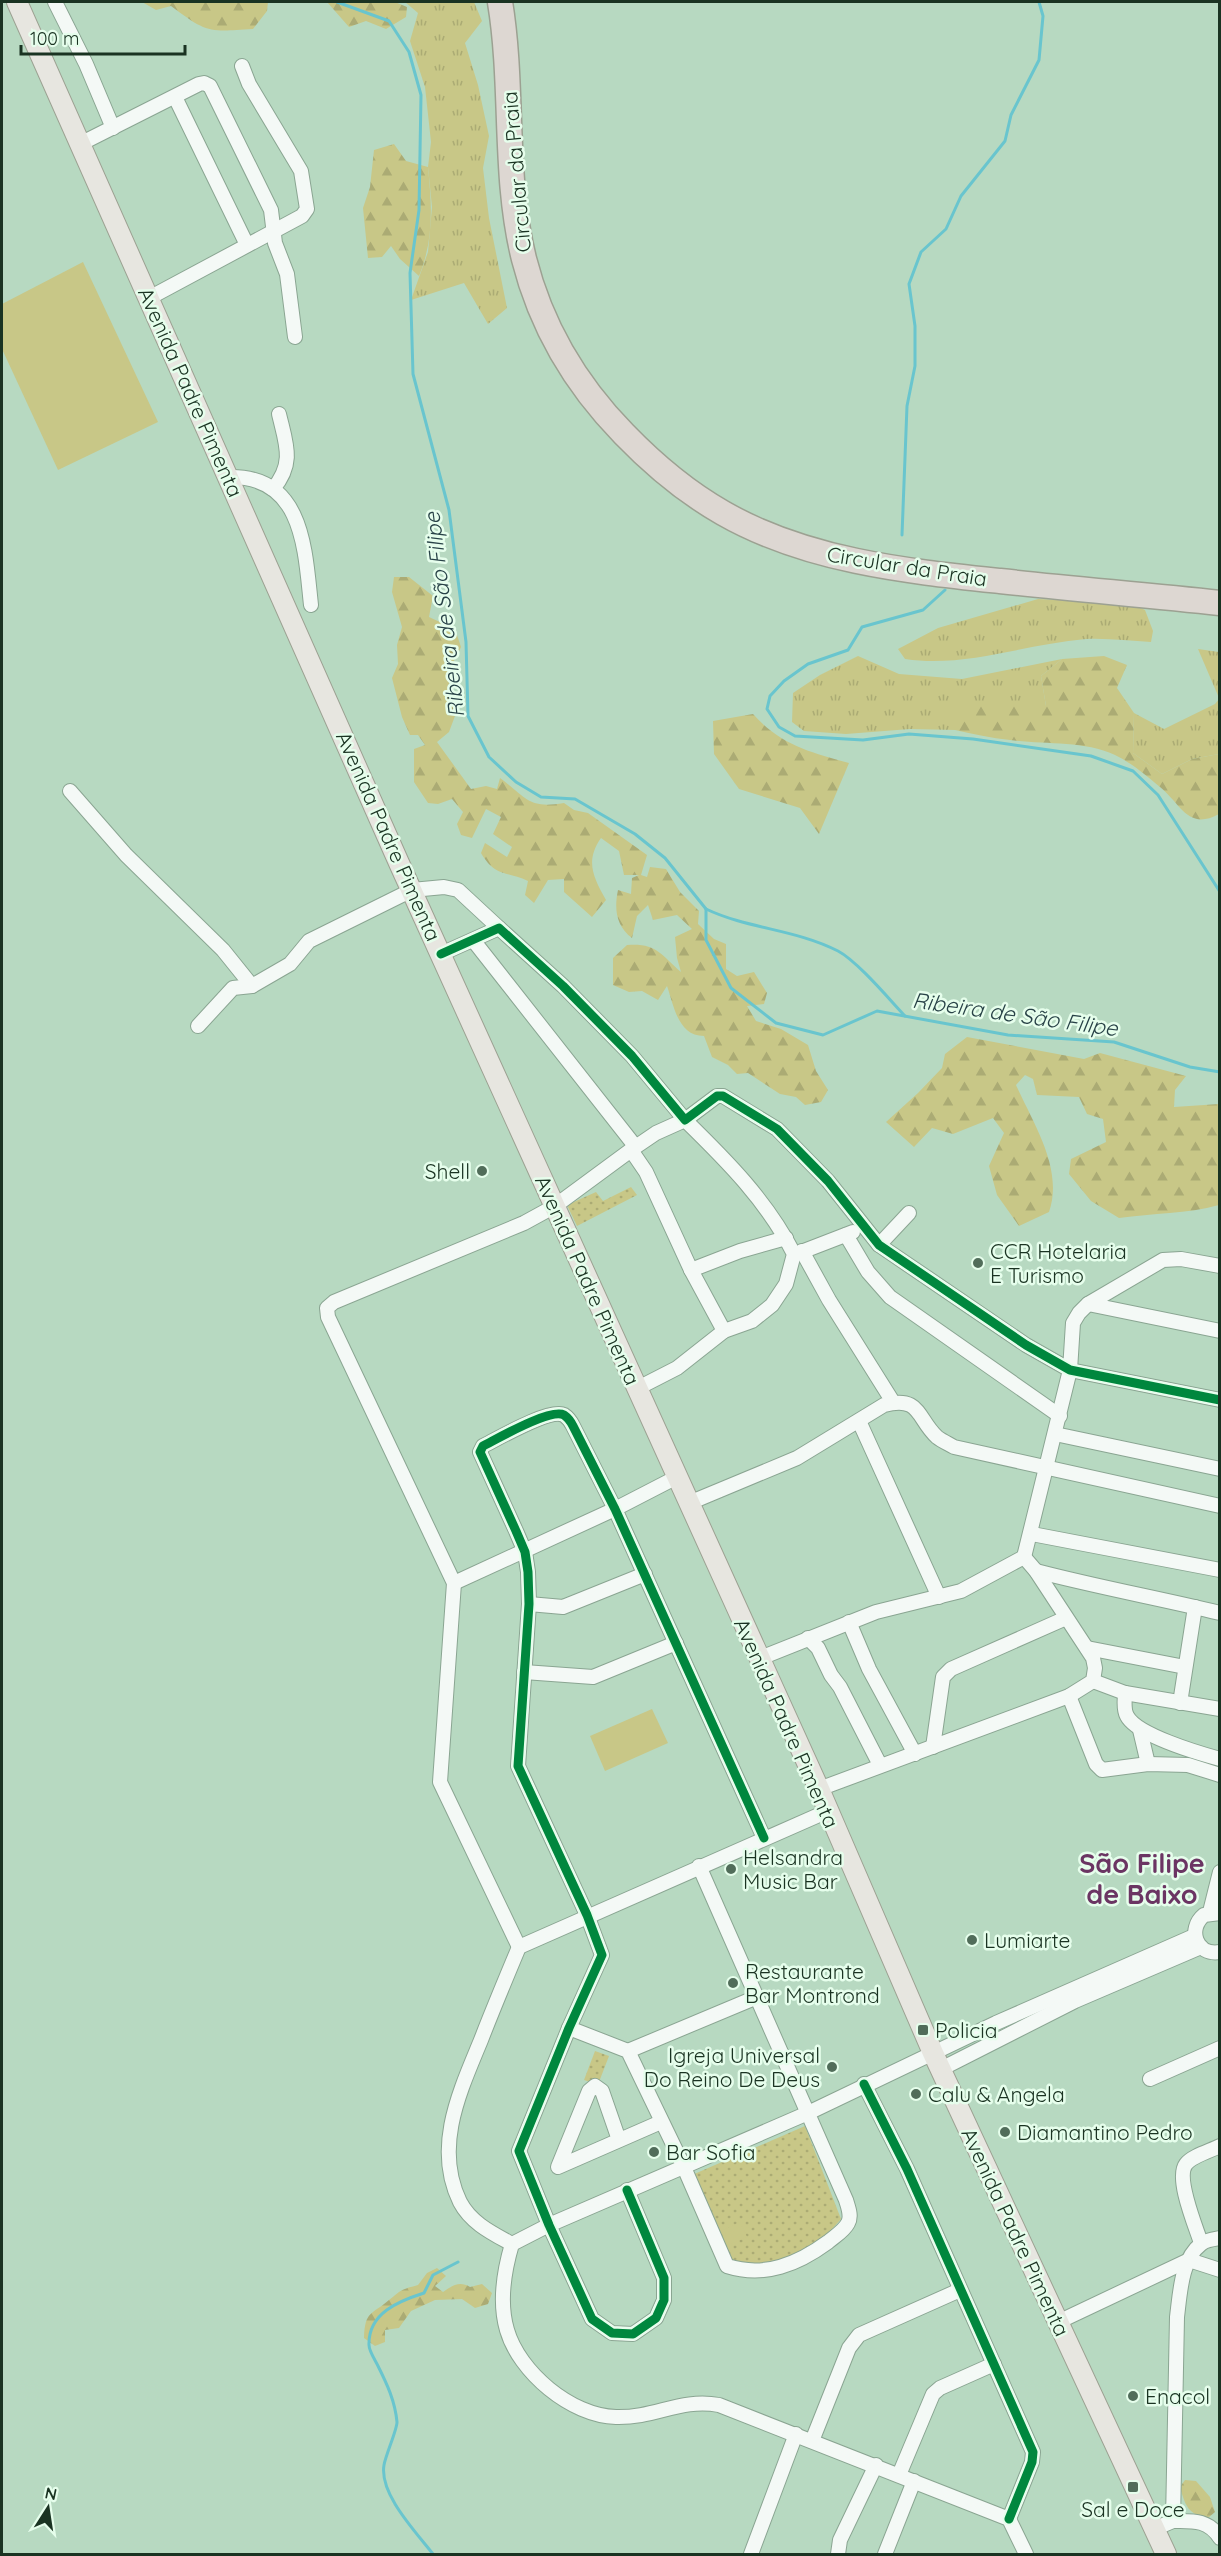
<svg xmlns="http://www.w3.org/2000/svg" width="1221" height="2556" font-family="Quicksand,sans-serif">
<style>
.grass{fill:url(#grass-tufts)}
.forest{fill:url(#forest-firs)}
.park{fill:url(#park-dots)}
.pitch{fill:#c8c787}
.lines{fill:none;stroke-linecap:round;stroke-linejoin:round}
.stream{stroke:#69c5ce;stroke-width:3}
.street-casing{stroke:#8aa592;stroke-width:16}
.primary-casing{stroke:#9ca192;stroke-width:22}
.highway-casing{stroke:#9ca192;stroke-width:27}
.street{stroke:#f4f9f6;stroke-width:14}
.primary{stroke:#e7e6e0;stroke-width:20}
.highway{stroke:#ddd7d2;stroke-width:24}
.cycleway-casing{stroke:#e6feec;stroke-width:13}
.cycleway{stroke:#00873e;stroke-width:9}
.poi-dot{fill:#516d5a;stroke:#e6feec;stroke-width:2}
.labels{text-anchor:middle;dominant-baseline:central;stroke-width:5;stroke-linejoin:round;paint-order:stroke}
.street-label{font-size:21px;fill:#1a3322;stroke:#e6feec}
.poi-label{font-size:21px;fill:#1a3322;stroke:#e6feec;text-anchor:start}
.water-label{font-size:22px;font-style:italic;fill:#284247;stroke:#e6feec}
.district-label{font-size:27px;font-weight:bold;fill:#6b3563;stroke:#e6feec}
</style>
<defs>
<pattern id="grass-tufts" width="24" height="20" patternUnits="userSpaceOnUse" patternTransform="scale(1.5)"><rect width="24" height="20" fill="#c8c787"/><path d="M3 7l-1-3M5 7V3M7 7l1-3M15 17l-1-3M17 17v-4M19 17l1-3" fill="none" stroke="#abab74"/></pattern>
<pattern id="forest-firs" width="22" height="20" patternUnits="userSpaceOnUse" patternTransform="scale(1.5)"><rect width="22" height="20" fill="#c8c787"/><path d="M5 1l3.5 6h-7zM16 11l3.5 6h-7z" fill="#abab74"/></pattern>
<pattern id="park-dots" width="8" height="8" patternUnits="userSpaceOnUse" patternTransform="scale(1.5)"><rect width="8" height="8" fill="#c8c787"/><path d="M2 2h.1M6 6h.1" fill="none" stroke="#abab74" stroke-width="1.8" stroke-linecap="round"/></pattern>
</defs>
<rect width="100%" height="100%" fill="#b7d9c1"/>
<g class="grass">
<path d="M405,2H474L482,21L465,43L478,85L489,136L483,168L489,218L507,308L488,324L464,283L411,300L428,252L432,207L428,167L431,142L425,87L410,41L418,13Z"/>
<path d="M1038,599L1130,603L1145,610L1153,631L1151,642C1130,641 1107,638 1086,639C1025,644 966,668 905,659L898,649L938,628Z"/>
<path d="M1198,649L1219,652V698Z"/>
<path d="M858,656L899,674L962,679L1062,659L1041,676L1046,706H955V730L910,729L846,734L804,731L792,722L793,693L820,675Z"/>
<path d="M1219,699V754L1192,759L1162,774L1133,753L1134,713L1164,729L1215,704Z"/>
</g>
<g class="forest">
<path d="M142,2H268L267,11L253,29C208,32 207,33 171,6L156,10Z"/>
<path d="M316,2H395L407,7L406,17L386,29L366,21L349,27L327,2Z"/>
<path d="M394,144L406,161L428,167C432,207 434,239 419,276L400,259L391,246L382,257L368,258L363,208L370,187L374,150Z"/>
<path d="M394,577H409L433,596L429,617L455,629L461,647L450,669L455,716L449,732L437,742L471,789L486,786L497,789L500,778C527,798 528,809 564,803L574,810L588,813L647,855L641,875L647,877L650,867L666,869L680,892L699,911L698,924L714,939L726,944V969L737,976L754,972L767,993L764,1004L747,1006L756,1021L781,1029L808,1045L816,1071L828,1090L821,1102L805,1105L796,1097L780,1094L748,1073L737,1074L728,1065L712,1057L704,1036C678,1036 674,1006 667,986L658,1000L642,991L629,992L613,985V958L627,945C657,943 660,954 681,972L677,958L675,937L692,929L677,915L653,920L648,905L637,916L632,938C616,926 614,909 618,890L631,894L632,878L639,875H624L619,851L601,838C585,861 593,877 606,900L592,917L564,892V879L548,880L534,903L525,895L528,881C506,871 495,877 481,853L485,843L507,857L512,847L493,834L501,817L486,809L472,838L461,835L457,824L463,812L452,799L438,804L428,803L414,782V749L425,745L418,735H410L402,717L392,678L398,664L397,645L402,627L392,592Z"/>
<path d="M1104,656L1127,665L1117,688L1134,713L1133,753L1162,774L1192,759L1219,754V814C1188,831 1181,804 1160,787C1147,776 1130,762 1115,755C1083,740 1044,745 1010,740C991,738 973,734 955,730L954,706H1046L1041,676L1062,659Z"/>
<path d="M753,714C781,745 810,752 849,763L819,834L800,808L739,789L714,754L713,721Z"/>
<path d="M967,1037L1084,1059L1100,1053L1186,1076L1175,1090L1174,1107L1219,1104V1205C1187,1214 1153,1213 1119,1218L1091,1201L1069,1174L1071,1159L1106,1142L1103,1119L1087,1114L1079,1097L1037,1095L1033,1079L1025,1075L1016,1085C1033,1123 1064,1169 1049,1212L1019,1226L997,1195L989,1166L1004,1133L993,1118L953,1134L932,1128L914,1147L886,1122L918,1093L942,1068L945,1054Z"/>
<path d="M437,2268L446,2276L435,2286L443,2292C453,2285 460,2281 470,2287L482,2284L492,2293L488,2304L475,2308L462,2299L435,2300L411,2311L399,2328L385,2330V2342L375,2346L364,2338C365,2310 372,2315 389,2300C403,2289 400,2290 418,2285L427,2273Z"/>
<path d="M1185,2480L1196,2481L1210,2497L1215,2512L1208,2518C1188,2515 1185,2505 1180,2487Z"/>
</g>
<g class="park">
<path d="M631,1187L637,1195L577,1226L567,1205L596,1192L603,1201Z"/>
<path d="M595,2051L609,2056L599,2082L593,2083L584,2080Z"/>
<path d="M805,2126L841,2219L818,2245L771,2267L728,2264L692,2175Z"/>
</g>
<g class="pitch">
<path d="M83,262L158,422L58,470L2,349V304Z"/>
<path d="M652,1709L668,1743L605,1771L590,1736Z"/>
<path d="M740,2222L747,2237L726,2246L721,2231Z"/>
</g>
<g class="lines">
<g class="stream">
<path d="M337,2L389,21L409,52L421,95L419,210L410,273L413,374L449,510L466,642L468,716L489,757L516,782L541,797L575,799L635,834L665,858L706,909V940L731,988L776,1023L823,1035L877,1011L1008,1035L1114,1042L1190,1067L1220,1072"/>
<path d="M902,535L907,406L915,366V326L909,284L921,252L946,229L961,196L1005,141L1011,115L1039,60L1043,16L1039,2"/>
<path d="M945,590L923,610L862,627L848,650L808,664L784,681L770,696L767,709L779,727L795,736L863,740L909,734L973,739L1091,756L1133,771L1158,795L1220,892"/>
<path d="M706,909C748,929 795,929 838,951C857,961 889,999 905,1016"/>
<path d="M433,2554C416,2532 379,2494 384,2465C386,2454 397,2430 397,2422C395,2401 387,2384 378,2366C375,2360 369,2351 369,2345C368,2313 399,2301 424,2293L433,2275L458,2262"/>
</g>
<defs>
<g id="street">
<path d="M55,2L86,64L113,128"/>
<path d="M175,97L247,245"/>
<path d="M80,144L199,84L204,83L210,86L271,210L275,243L287,274L295,337"/>
<path d="M149,298L302,216L307,209L301,171L249,84L242,66"/>
<path d="M230,477C304,476 305,551 311,605"/>
<path d="M273,489C295,463 286,444 279,414"/>
<path d="M70,791L126,855L223,950L252,986"/>
<path d="M473,940L635,1146"/>
<path d="M441,954L499,928L563,986L632,1056L685,1120L717,1096H723L777,1129L828,1181L879,1245L1026,1345L1070,1370L1220,1400"/>
<path d="M198,1026L233,988L252,986L290,964L309,941L412,890L444,887L458,890L499,928"/>
<path d="M631,1150L656,1133L685,1120C727,1161 767,1201 794,1254L786,1284L772,1305L752,1321L724,1331L677,1368L636,1389"/>
<path d="M846,1235L868,1272L890,1297L1060,1416"/>
<path d="M879,1245L909,1213"/>
<path d="M802,1251L829,1300L893,1402"/>
<path d="M796,1254L853,1232"/>
<path d="M691,1270L740,1251L786,1238"/>
<path d="M1088,1304L1220,1331"/>
<path d="M859,1421L939,1597"/>
<path d="M1055,1434L1220,1469"/>
<path d="M689,1503L797,1458L884,1405C921,1395 917,1419 937,1437C942,1441 949,1444 954,1447L1220,1506"/>
<path d="M1032,1534L1220,1570"/>
<path d="M1036,1571C1097,1587 1158,1598 1220,1613"/>
<path d="M454,1583L615,1509L677,1477"/>
<path d="M529,1604L563,1607L645,1574"/>
<path d="M849,1622L869,1669L915,1754"/>
<path d="M808,1638L818,1648L831,1675L840,1687L880,1765"/>
<path d="M1087,1648L1185,1667"/>
<path d="M758,1659L876,1612L961,1591L1024,1557L1070,1370L1073,1323L1079,1313L1088,1304L1163,1260L1181,1259L1220,1266"/>
<path d="M524,1672L593,1677L676,1643"/>
<path d="M1093,1681L1125,1693L1220,1709"/>
<path d="M1125,1693C1125,1700 1123,1709 1127,1716C1137,1735 1198,1753 1220,1759"/>
<path d="M1069,1696L1096,1764L1102,1770L1148,1764L1188,1765L1220,1775"/>
<path d="M1180,1703L1195,1607"/>
<path d="M1140,1730L1148,1764"/>
<path d="M933,1747L943,1677L951,1669L1066,1618"/>
<path d="M819,1789L1069,1696L1093,1681L1095,1668L1093,1658L1036,1571L1024,1557"/>
<path d="M1210,1912L1220,1872"/>
<path d="M1220,1913L1204,1915C1187,1929 1196,1956 1220,1952"/>
<path d="M519,1947L440,1782L454,1583L328,1317L327,1308L334,1302L524,1223L555,1206L631,1150L646,1172L691,1270L724,1331"/>
<path d="M569,2028L628,2051L683,2165L727,2266C765,2278 798,2264 828,2242C835,2236 844,2231 848,2223C852,2216 848,2207 846,2200L699,1866"/>
<path d="M628,2051L757,1997"/>
<path d="M941,2069L1075,2001L1201,1947"/>
<path d="M1150,2079L1220,2048"/>
<path d="M864,2084L907,2169L1033,2452L1032,2462L1009,2519"/>
<path d="M619,2140L602,2091L595,2086L589,2091L558,2167L661,2122"/>
<path d="M627,2190L664,2278V2300L656,2318L633,2334L612,2333L592,2319L549,2225L519,2151L569,2028L602,1955L587,1915L518,1766L529,1604L528,1572L525,1552L516,1531L480,1452L483,1446C497,1439 550,1408 564,1415C567,1417 571,1422 573,1426L615,1509L764,1838"/>
<path d="M1201,2243C1196,2227 1175,2178 1186,2164C1192,2156 1210,2151 1220,2146"/>
<path d="M512,2244C492,2233 471,2223 460,2202C433,2147 460,2091 481,2040C493,2009 506,1978 519,1947L828,1811"/>
<path d="M1058,2322L1189,2260L1220,2270"/>
<path d="M812,2441L849,2348L859,2335L960,2290"/>
<path d="M899,2475L933,2394L940,2388L994,2364"/>
<path d="M1173,2521C1192,2521 1208,2519 1220,2538"/>
<path d="M1154,2529L1173,2521L1177,2317C1180,2294 1181,2259 1201,2244C1205,2240 1214,2239 1220,2238"/>
<path d="M751,2554L796,2434"/>
<path d="M838,2554L840,2540L876,2465"/>
<path d="M885,2554L914,2481"/>
<path d="M1026,2554L1009,2519L719,2405C680,2398 656,2418 616,2417C571,2416 519,2372 507,2330C499,2303 504,2271 512,2244L549,2225L808,2113L996,2023L1194,1936"/>
</g>
<path id="primary" d="M17,2L399,863L819,1789L933,2053L1166,2554"/>
<path id="highway" d="M500,2C514,87 503,176 524,259C541,326 576,385 624,434C654,465 686,492 723,513C807,561 906,571 1000,581C1073,589 1146,595 1220,603"/>
</defs>
<use href="#street" class="street-casing"/>
<use href="#primary" class="primary-casing"/>
<use href="#highway" class="highway-casing"/>
<use href="#street" class="street"/>
<use href="#primary" class="primary"/>
<use href="#highway" class="highway"/>
<defs>
<g id="cycleway">
<path d="M441,954L499,928L563,986L632,1056L685,1120L717,1096H723L777,1129L828,1181L879,1245L1026,1345L1070,1370L1220,1400"/>
<path d="M864,2084L907,2169L1033,2452L1032,2462L1009,2519"/>
<path d="M627,2190L664,2278V2300L656,2318L633,2334L612,2333L592,2319L549,2225L519,2151L569,2028L602,1955L587,1915L518,1766L529,1604L528,1572L525,1552L516,1531L480,1452L483,1446C497,1439 550,1408 564,1415C567,1417 571,1422 573,1426L615,1509L764,1838"/>
</g>
</defs>
<use href="#cycleway" class="cycleway-casing"/>
<use href="#cycleway" class="cycleway"/>
</g>
<g class="poi-dot">
<circle cx="482" cy="1171" r="6"/>
<circle cx="978" cy="1263" r="6"/>
<circle cx="731" cy="1869" r="6"/>
<circle cx="972" cy="1940" r="6"/>
<circle cx="733" cy="1983" r="6"/>
<rect x="917" y="2024" width="12" height="12" rx="3"/>
<circle cx="832" cy="2067" r="6"/>
<circle cx="916" cy="2094" r="6"/>
<circle cx="1005" cy="2132" r="6"/>
<circle cx="654" cy="2152" r="6"/>
<circle cx="1133" cy="2396" r="6"/>
<rect x="1127" y="2481" width="12" height="12" rx="3"/>
</g>
<g class="labels">
<g class="street-label">
<text transform="translate(516 172) rotate(-95)">Circular da Praia</text>
<text transform="translate(191 392) rotate(66)">Avenida Padre Pimenta</text>
<text transform="translate(907 566) rotate(9)">Circular da Praia</text>
<text transform="translate(389 836) rotate(66)">Avenida Padre Pimenta</text>
<text transform="translate(588 1280) rotate(66)">Avenida Padre Pimenta</text>
<text transform="translate(787 1723) rotate(66)">Avenida Padre Pimenta</text>
<text transform="translate(1016 2232) rotate(65)">Avenida Padre Pimenta</text>
</g>
<g class="poi-label">
<text x="470" y="1171" text-anchor="end">Shell</text>
<text x="990" y="1251">CCR Hotelaria<tspan x="990" dy="24">E Turismo</tspan></text>
<text x="743" y="1857">Helsandra<tspan x="743" dy="24">Music Bar</tspan></text>
<text x="984" y="1940">Lumiarte</text>
<text x="745" y="1971">Restaurante<tspan x="745" dy="24">Bar Montrond</tspan></text>
<text x="935" y="2030">Policia</text>
<text x="820" y="2055" text-anchor="end">Igreja Universal<tspan x="820" dy="24">Do Reino De Deus</tspan></text>
<text x="928" y="2094">Calu &amp; Angela</text>
<text x="1017" y="2132">Diamantino Pedro</text>
<text x="666" y="2152">Bar Sofia</text>
<text x="1145" y="2396">Enacol</text>
<text x="1133" y="2509" text-anchor="middle">Sal e Doce</text>
</g>
<g class="water-label">
<text transform="translate(444 615) rotate(-97)">Ribeira de São Filipe</text>
<text transform="translate(1015 1014) rotate(8)">Ribeira de São Filipe</text>
</g>
<g class="district-label">
<text x="1142" y="1863">São Filipe<tspan x="1142" dy="31">de Baixo</tspan></text>
</g>
</g>
<rect width="1221" height="2556" fill="none" stroke="#1a3322" stroke-width="6"/>
<g transform="translate(48 2508) rotate(12)" stroke="#e6feec" stroke-width="4.5" paint-order="stroke">
<path d="M0-4.5L10 22L0 15L-10 22Z" fill="#1a3322"/>
<text y="-9" font-size="16" font-weight="bold" text-anchor="middle" fill="#1a3322">N</text>
</g>
<path d="M21 45v9h164v-9" fill="none" stroke="#1a3322" stroke-width="3"/>
<text x="30" y="45" font-size="18" fill="#1a3322" stroke="#e6feec" stroke-width="4.5" paint-order="stroke">100 m</text>
</svg>
